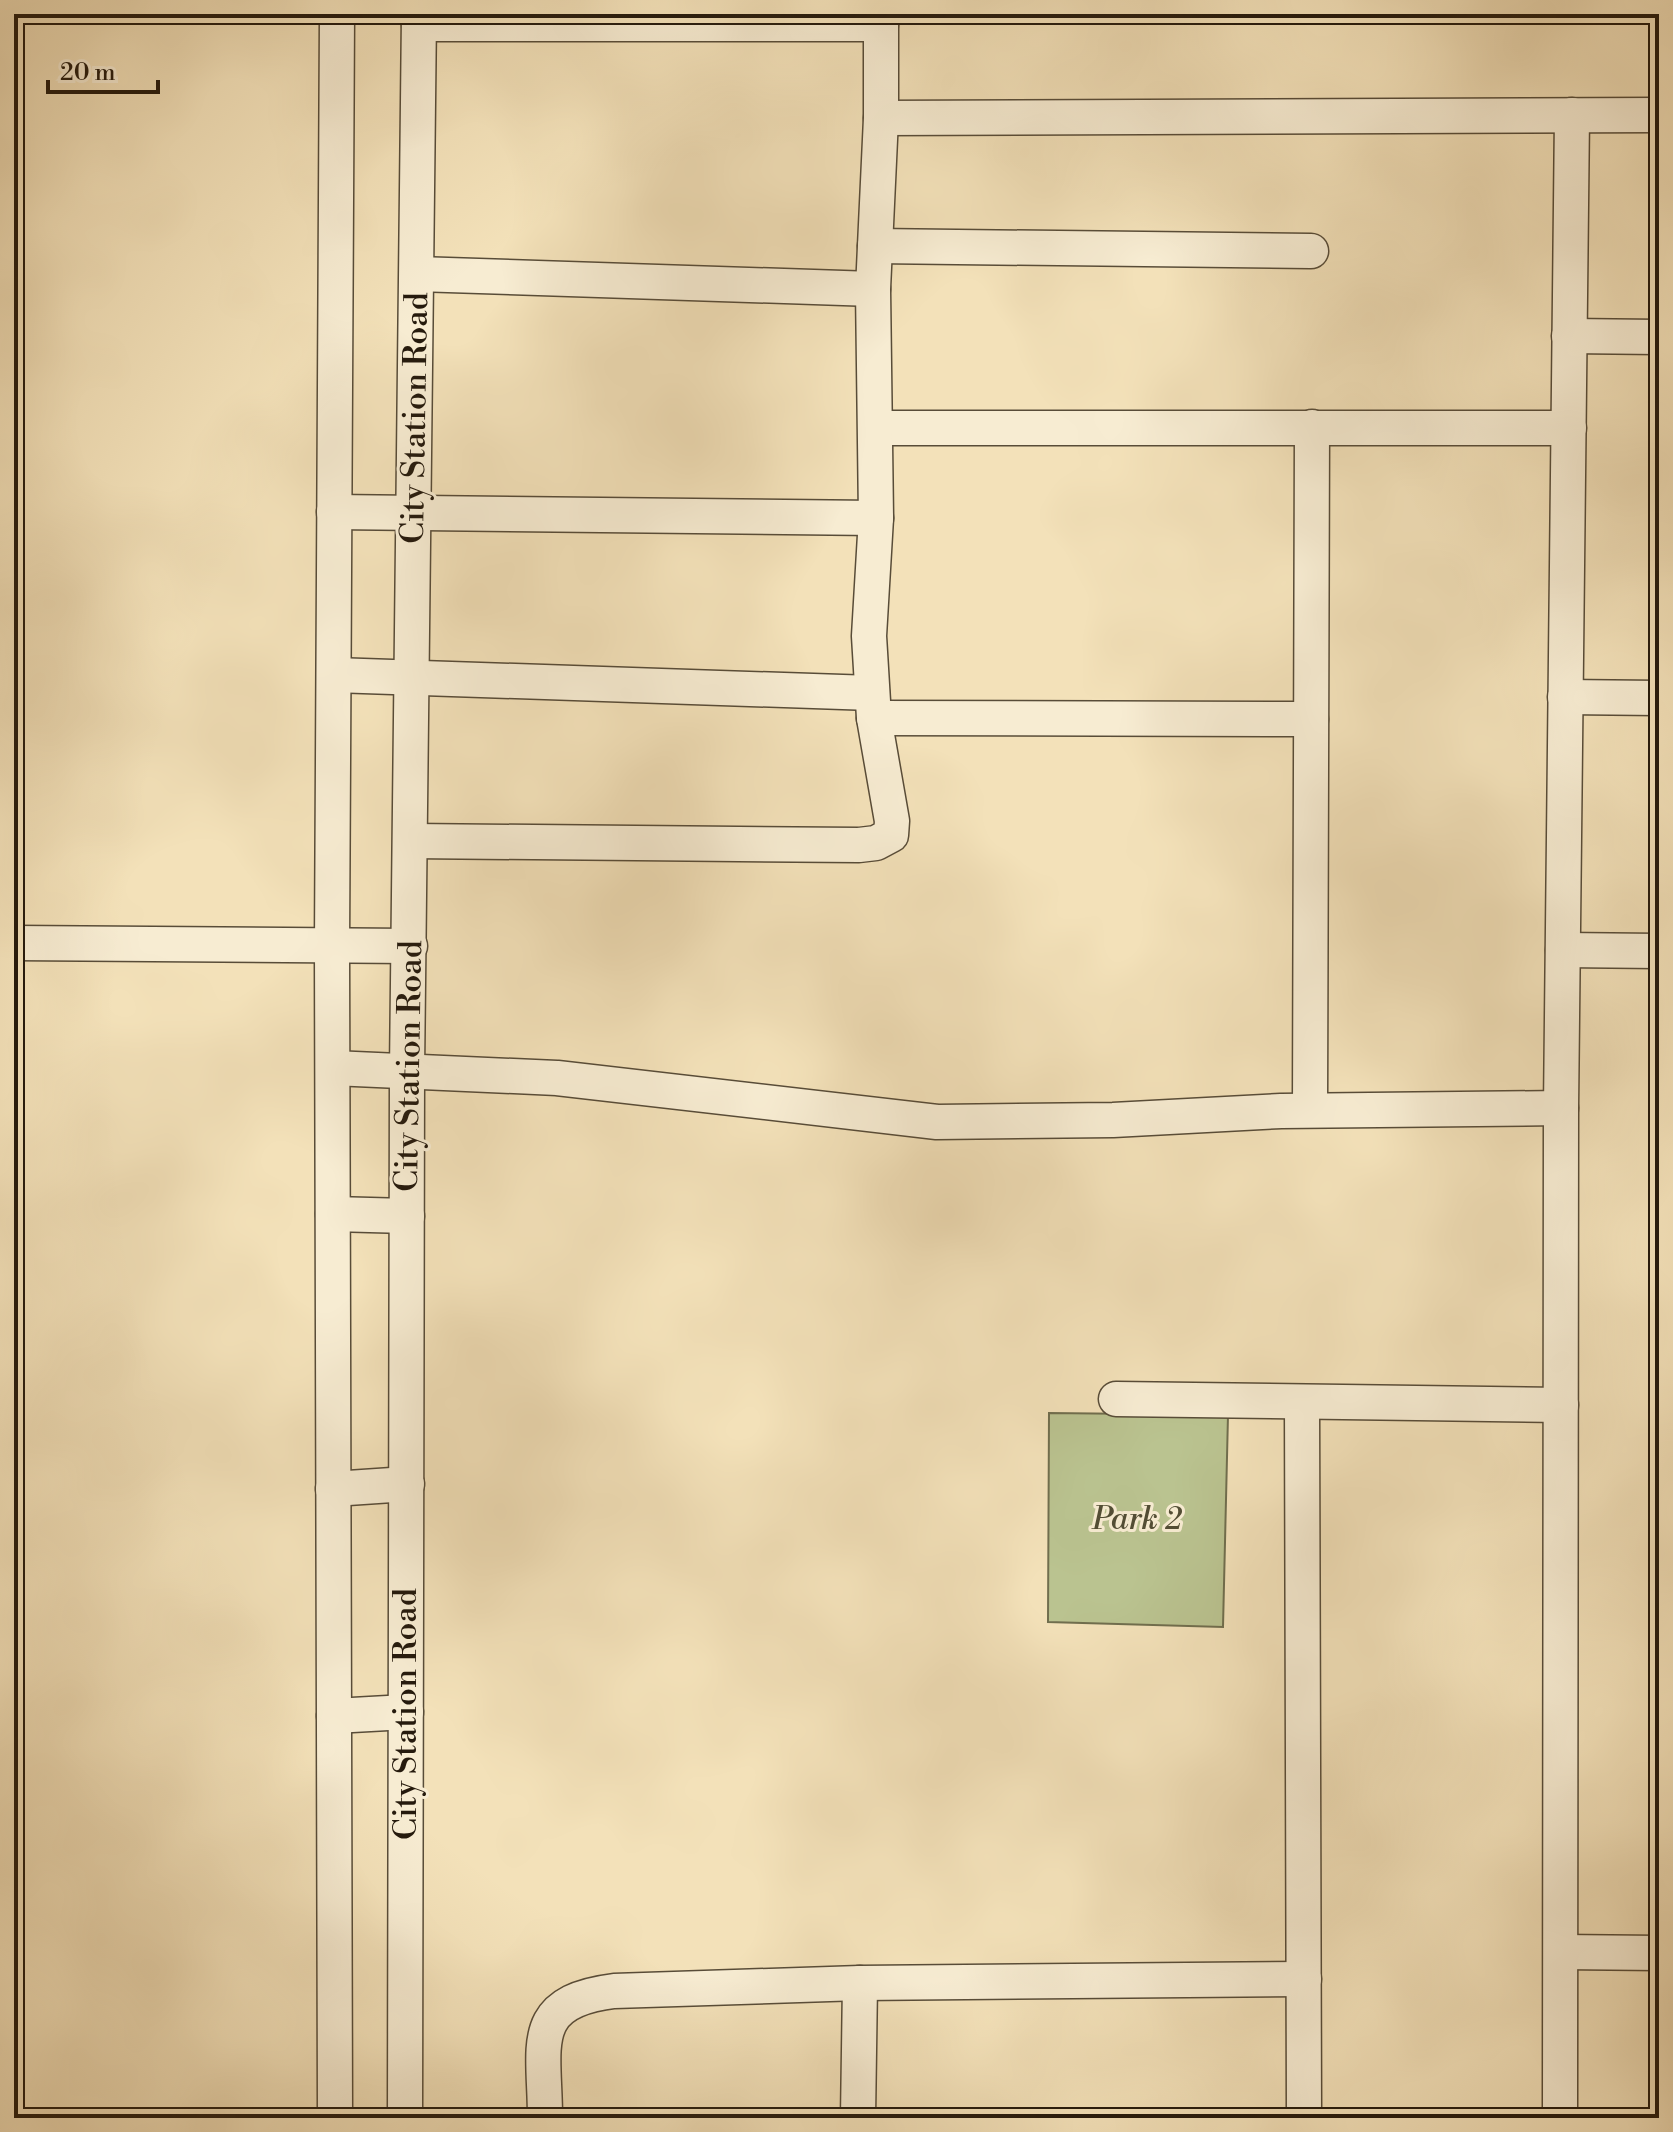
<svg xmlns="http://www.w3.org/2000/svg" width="1673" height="2132" font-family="'Libre Bodoni',serif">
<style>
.green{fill:#bac390;stroke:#706e4e;stroke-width:2}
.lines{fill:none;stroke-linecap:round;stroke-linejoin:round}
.street-casing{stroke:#584c38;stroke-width:37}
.street{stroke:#f7ecd2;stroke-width:34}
.labels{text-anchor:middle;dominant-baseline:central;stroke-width:6;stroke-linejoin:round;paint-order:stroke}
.street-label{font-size:32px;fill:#251a0d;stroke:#f7ecd2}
.park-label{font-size:32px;font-style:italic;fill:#524d34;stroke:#f7ecd2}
</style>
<rect width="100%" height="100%" fill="#f3e1b9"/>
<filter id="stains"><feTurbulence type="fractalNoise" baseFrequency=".0025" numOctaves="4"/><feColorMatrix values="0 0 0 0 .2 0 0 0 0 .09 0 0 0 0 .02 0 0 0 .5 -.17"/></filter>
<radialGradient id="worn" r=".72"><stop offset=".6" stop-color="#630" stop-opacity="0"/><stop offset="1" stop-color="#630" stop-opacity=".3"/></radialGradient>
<path class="green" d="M1049,1413L1228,1415L1223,1627L1048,1622Z"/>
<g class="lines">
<defs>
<g id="street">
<path d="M419,24H881"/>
<path d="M881,118L1659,115"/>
<path d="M875,246L1311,251"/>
<path d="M417,274L873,289"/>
<path d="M1569,336L1659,337"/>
<path d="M876,428H1569"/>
<path d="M334,512L876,518"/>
<path d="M334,675L872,693"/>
<path d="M1565,697L1659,698"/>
<path d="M874,718L1311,719"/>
<path d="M411,841L859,845L876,843L891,835L892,821L874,718L869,636L876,518L873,289L881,118V14"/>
<path d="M14,943L410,946"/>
<path d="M1563,950L1659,951"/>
<path d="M333,1068L557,1078L937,1122L1113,1120L1281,1111L1561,1108"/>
<path d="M1310,1110L1312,427"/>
<path d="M333,1214L407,1216"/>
<path d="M1116,1399L1561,1405"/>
<path d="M1302,1402L1304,2118"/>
<path d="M333,1489L407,1484"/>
<path d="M334,1716L406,1712"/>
<path d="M1561,1952L1659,1953"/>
<path d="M335,2118L332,947L337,14"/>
<path d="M405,2118L407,1071L419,14"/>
<path d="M545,2118C545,2046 526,2002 614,1991L860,1983L1304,1979"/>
<path d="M858,2118L860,1983"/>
<path d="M1560,2118L1561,1108L1572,115"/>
</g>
</defs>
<use href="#street" class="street-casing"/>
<use href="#street" class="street"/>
</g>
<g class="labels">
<g class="street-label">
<text transform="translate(415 418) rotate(-89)">City Station Road</text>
<text transform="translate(409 1066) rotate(-89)">City Station Road</text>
<text transform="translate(406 1714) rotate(-90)">City Station Road</text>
</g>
<g class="park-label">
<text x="1137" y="1519">Park 2</text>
</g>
</g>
<rect width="1673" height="2132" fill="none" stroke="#f3e1b9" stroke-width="48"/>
<rect x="16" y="16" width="1641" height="2100" fill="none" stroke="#251a0d" stroke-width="4"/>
<rect x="24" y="24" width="1625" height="2084" fill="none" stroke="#251a0d" stroke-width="2"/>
<path d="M48 80v12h110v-12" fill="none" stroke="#251a0d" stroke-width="4"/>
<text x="60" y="80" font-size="24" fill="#251a0d" stroke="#f7ecd2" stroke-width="6" paint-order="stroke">20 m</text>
<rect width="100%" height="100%" filter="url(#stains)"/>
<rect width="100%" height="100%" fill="url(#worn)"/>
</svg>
